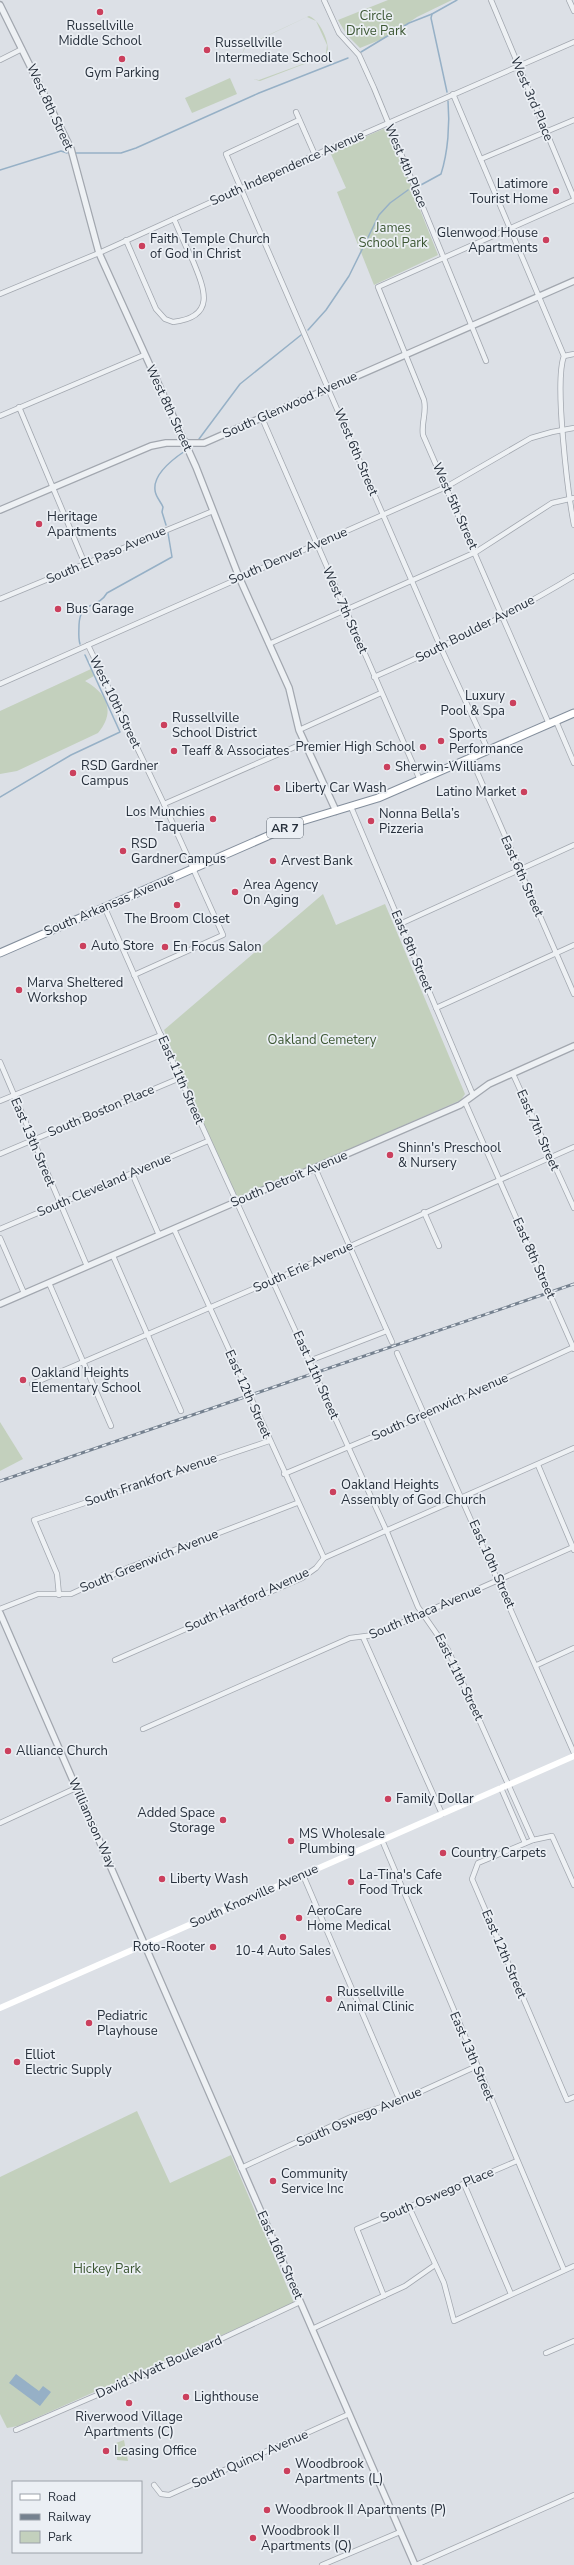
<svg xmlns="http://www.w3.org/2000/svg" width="574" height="2565" font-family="'Nunito Sans',sans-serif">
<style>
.green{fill:#c3d0bd;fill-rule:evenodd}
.water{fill:#96b0c6}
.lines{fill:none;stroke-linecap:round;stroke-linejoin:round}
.stream{stroke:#96b0c6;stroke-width:1.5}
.minor-casing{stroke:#a2a7af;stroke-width:6}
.tertiary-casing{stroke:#a2a7af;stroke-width:8}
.trunk-casing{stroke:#838e9c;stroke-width:9}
.minor{stroke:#eef1f4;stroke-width:4.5}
.tertiary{stroke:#eef1f4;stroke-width:5.5}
.secondary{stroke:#fff;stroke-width:6}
.trunk{stroke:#fff;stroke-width:7}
.rail-casing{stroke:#75818f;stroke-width:3}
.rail{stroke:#ebeff4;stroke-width:1.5;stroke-dasharray:4.5;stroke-linecap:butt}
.poi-dot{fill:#cb405d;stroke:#ebeff4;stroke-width:1.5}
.labels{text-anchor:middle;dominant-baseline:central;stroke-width:3.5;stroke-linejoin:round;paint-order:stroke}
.shield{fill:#ebeff4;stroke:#616972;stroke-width:1}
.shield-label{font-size:12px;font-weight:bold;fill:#262f3b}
.park-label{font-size:13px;fill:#3c5733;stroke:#ebeff4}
.poi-label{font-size:13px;fill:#262f3b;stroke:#ebeff4;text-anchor:start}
.street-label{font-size:13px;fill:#262f3b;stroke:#ebeff4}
</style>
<rect width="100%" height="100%" fill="#dce0e6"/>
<g class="green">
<path d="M388,0H452L417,17L387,37L360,48L347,35L338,20Z"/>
<path d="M309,16C319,19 331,43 327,53L320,58L260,81L253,79L242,54L245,46ZM307,17L316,21L327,45L326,53L319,58L259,80L253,79L242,54L246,46Z"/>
<path d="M230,78L237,94L192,113L185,98Z"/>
<path d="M383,129H388L438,255L374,285L337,192L346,188L330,152Z"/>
<path d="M91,669L94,676L85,681C107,693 116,712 98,733L17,771L0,774V711Z"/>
<path d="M323,894L336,925L385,904L465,1094L461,1100L238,1198L203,1129L164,1030Z"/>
<path d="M0,1422L23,1459L0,1471Z"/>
<path d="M137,2111L170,2183L231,2155L294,2303L18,2426L7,2428L0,2414V2177Z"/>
<path d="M124,2440L128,2461L117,2460L116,2443Z"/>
</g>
<path class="water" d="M16,2374L39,2391L43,2386L51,2392L40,2406L9,2383Z"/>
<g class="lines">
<g class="stream">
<path d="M361,52L409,23L432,14"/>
<path d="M447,92L431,18L432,14L457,0"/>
<path d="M76,153H121L136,148L259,93L348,58"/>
<path d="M0,170L61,151L67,153"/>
<path d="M419,186L441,174C448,152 450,124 448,101"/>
<path d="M308,330L326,310L349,276L379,215L390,203L408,190"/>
<path d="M199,439L240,384L301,335"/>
<path d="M166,525L162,512L163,507C161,502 155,496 155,490C153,474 173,459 185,451"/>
<path d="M80,644C78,638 79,631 79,625C80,600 97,610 107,593L172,557L168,533"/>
<path d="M0,797L71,755L120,732L85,655"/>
</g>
<defs>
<g id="minor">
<path d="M324,0L339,33L359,55L374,88L486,361"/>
<path d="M491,0L574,198"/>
<path d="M569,0L574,11"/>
<path d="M0,60L22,49"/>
<path d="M453,94L564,356C554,382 568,494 574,525"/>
<path d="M296,112L315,155"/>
<path d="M299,120L226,154L441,648L488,750"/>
<path d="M481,159L574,120"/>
<path d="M126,240L156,309L165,319L173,322C216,317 205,290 193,261C186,247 180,233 174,219"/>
<path d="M0,294L99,253L315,155L574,42"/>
<path d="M564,356L574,354"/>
<path d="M19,407L85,564"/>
<path d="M0,416L144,355"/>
<path d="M262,418L420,780"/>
<path d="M0,599L213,511"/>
<path d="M269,644L476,552L552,503L574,498"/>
<path d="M88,645L164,804L223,935L134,975"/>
<path d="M374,677C443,647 510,615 574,576"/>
<path d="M0,684L446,487L531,438L552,432L574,428"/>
<path d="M556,721L574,763"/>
<path d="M549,724L423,435C421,422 427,413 424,400L378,287L574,200"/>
<path d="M299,730L381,693"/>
<path d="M471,758L574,994"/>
<path d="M164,804L304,743"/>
<path d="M351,807L473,1095"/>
<path d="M104,906L162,1038L387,1532L418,1607L448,1650L533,1840"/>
<path d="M400,924L574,845"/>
<path d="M436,1008L574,945"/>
<path d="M0,1062L87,1266"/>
<path d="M513,1074L574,1208"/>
<path d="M0,1101L161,1035"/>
<path d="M465,1102L574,1349"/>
<path d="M0,1154L180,1078"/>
<path d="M315,1168L392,1342"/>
<path d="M132,1173L159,1235"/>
<path d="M424,1212L439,1246"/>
<path d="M0,1229L208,1141"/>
<path d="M174,1229L324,1558"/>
<path d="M0,1238L24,1293"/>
<path d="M113,1256L181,1411"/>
<path d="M49,1283L111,1426"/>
<path d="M397,1353L574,1753"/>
<path d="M309,1361L387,1331"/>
<path d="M32,1384L274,1280L574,1147"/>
<path d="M538,1465L574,1550"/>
<path d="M284,1474L425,1415L574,1347"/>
<path d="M59,1595L57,1574L34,1520L269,1441"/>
<path d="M0,1609L38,1594H71L130,1567L297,1503"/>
<path d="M363,1637L442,1814"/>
<path d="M115,1660L302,1578L316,1568L324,1558L574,1448"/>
<path d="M537,1665L574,1648"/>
<path d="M143,1729L350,1638L374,1635L573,1547"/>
<path d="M501,1788L525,1843"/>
<path d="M0,1823L76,1788"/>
<path d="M382,1840L564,2270"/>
<path d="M303,1875L400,2101"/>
<path d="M574,1885L552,1836L533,1840L478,1863L472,1879L567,2100L574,2097"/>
<path d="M241,2168L351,2117L400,2101L477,2066"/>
<path d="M464,2184L511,2294"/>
<path d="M409,2207L444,2283L454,2321L574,2266"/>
<path d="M384,2296L357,2229L517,2161"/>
<path d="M312,2329L405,2286L435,2265"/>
<path d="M546,2353L574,2341"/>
<path d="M16,2430L146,2374L300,2302"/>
<path d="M154,2485L161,2494L169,2495L349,2414"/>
<path d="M322,2565L400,2532"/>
<path d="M416,2565L574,2495"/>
</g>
<g id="tertiary">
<path d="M0,5L71,149L99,253L196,467L239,577L289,688L299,730L336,811"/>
<path d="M0,510L151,446L166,443H204L574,281"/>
<path d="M0,1304L460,1105L489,1084L574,1046"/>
<path d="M0,1613L415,2565"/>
</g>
<path id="trunk" d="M0,953L302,821L378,798L574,713"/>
</defs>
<use href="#minor" class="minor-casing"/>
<use href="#tertiary" class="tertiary-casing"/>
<use href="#trunk" class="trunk-casing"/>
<use href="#minor" class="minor"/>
<use href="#tertiary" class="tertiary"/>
<path class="secondary" d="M0,2008L574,1756"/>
<use href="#trunk" class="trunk"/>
<defs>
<path id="rail" d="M0,1481L574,1284"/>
</defs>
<use href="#rail" class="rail-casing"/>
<use href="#rail" class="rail"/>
</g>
<g class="poi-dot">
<circle cx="100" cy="12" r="4"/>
<circle cx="207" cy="50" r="4"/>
<circle cx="122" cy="59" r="4"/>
<circle cx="556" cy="191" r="4"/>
<circle cx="546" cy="240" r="4"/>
<circle cx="142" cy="246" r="4"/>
<circle cx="39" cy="524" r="4"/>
<circle cx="58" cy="609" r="4"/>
<circle cx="513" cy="703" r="4"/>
<circle cx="164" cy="725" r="4"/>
<circle cx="441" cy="741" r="4"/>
<circle cx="423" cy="747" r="4"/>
<circle cx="174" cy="751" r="4"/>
<circle cx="387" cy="767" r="4"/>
<circle cx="73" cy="773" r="4"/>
<circle cx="277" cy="788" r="4"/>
<circle cx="524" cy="792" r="4"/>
<circle cx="213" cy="819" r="4"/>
<circle cx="371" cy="821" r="4"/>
<circle cx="123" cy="851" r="4"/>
<circle cx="273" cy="861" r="4"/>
<circle cx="235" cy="892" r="4"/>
<circle cx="177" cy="905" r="4"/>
<circle cx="83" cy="946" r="4"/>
<circle cx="165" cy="947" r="4"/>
<circle cx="19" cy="990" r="4"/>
<circle cx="390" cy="1155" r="4"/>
<circle cx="23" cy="1380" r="4"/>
<circle cx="333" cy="1492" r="4"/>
<circle cx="8" cy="1751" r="4"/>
<circle cx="388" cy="1799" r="4"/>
<circle cx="223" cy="1820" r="4"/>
<circle cx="291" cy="1841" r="4"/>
<circle cx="443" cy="1853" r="4"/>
<circle cx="162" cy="1879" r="4"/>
<circle cx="351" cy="1882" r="4"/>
<circle cx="299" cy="1918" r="4"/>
<circle cx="283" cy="1937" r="4"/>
<circle cx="213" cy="1947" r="4"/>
<circle cx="329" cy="1999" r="4"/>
<circle cx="89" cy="2023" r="4"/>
<circle cx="17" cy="2062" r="4"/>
<circle cx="273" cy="2181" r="4"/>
<circle cx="186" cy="2397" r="4"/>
<circle cx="129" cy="2403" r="4"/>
<circle cx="106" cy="2451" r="4"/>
<circle cx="287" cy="2471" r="4"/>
<circle cx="267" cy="2510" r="4"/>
<circle cx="253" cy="2538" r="4"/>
</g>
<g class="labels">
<rect class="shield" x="267" y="818" width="36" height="20" rx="3"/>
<g class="shield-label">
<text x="285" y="828">AR 7</text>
</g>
<g class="park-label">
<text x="376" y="16">Circle<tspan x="376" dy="15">Drive Park</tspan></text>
<text x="393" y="228">James<tspan x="393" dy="15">School Park</tspan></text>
<text x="322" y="1040">Oakland Cemetery</text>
<text x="107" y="2269">Hickey Park</text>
</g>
<g class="poi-label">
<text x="100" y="26" text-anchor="middle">Russellville<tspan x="100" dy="15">Middle School</tspan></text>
<text x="215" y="43">Russellville<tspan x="215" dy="15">Intermediate School</tspan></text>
<text x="122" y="73" text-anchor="middle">Gym Parking</text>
<text x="548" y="184" text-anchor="end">Latimore<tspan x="548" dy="15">Tourist Home</tspan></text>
<text x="538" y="233" text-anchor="end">Glenwood House<tspan x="538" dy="15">Apartments</tspan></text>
<text x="150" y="239">Faith Temple Church<tspan x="150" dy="15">of God in Christ</tspan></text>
<text x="47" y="517">Heritage<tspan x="47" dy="15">Apartments</tspan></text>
<text x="66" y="609">Bus Garage</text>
<text x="505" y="696" text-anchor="end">Luxury<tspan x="505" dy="15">Pool &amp; Spa</tspan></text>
<text x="172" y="718">Russellville<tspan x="172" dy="15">School District</tspan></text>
<text x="449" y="734">Sports<tspan x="449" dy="15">Performance</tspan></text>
<text x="415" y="747" text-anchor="end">Premier High School</text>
<text x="182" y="751">Teaff &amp; Associates</text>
<text x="81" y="766">RSD Gardner<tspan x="81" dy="15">Campus</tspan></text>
<text x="395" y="767">Sherwin-Williams</text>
<text x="285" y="788">Liberty Car Wash</text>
<text x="516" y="792" text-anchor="end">Latino Market</text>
<text x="205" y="812" text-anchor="end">Los Munchies<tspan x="205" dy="15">Taqueria</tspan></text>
<text x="379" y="814">Nonna Bella’s<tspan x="379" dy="15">Pizzeria</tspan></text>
<text x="131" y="844">RSD<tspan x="131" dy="15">GardnerCampus</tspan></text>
<text x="281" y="861">Arvest Bank</text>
<text x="243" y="885">Area Agency<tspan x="243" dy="15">On Aging</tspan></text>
<text x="177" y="919" text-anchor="middle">The Broom Closet</text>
<text x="91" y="946">Auto Store</text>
<text x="173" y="947">En Focus Salon</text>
<text x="27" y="983">Marva Sheltered<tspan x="27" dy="15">Workshop</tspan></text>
<text x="398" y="1148">Shinn's Preschool<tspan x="398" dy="15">&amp; Nursery</tspan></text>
<text x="31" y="1373">Oakland Heights<tspan x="31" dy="15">Elementary School</tspan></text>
<text x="341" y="1485">Oakland Heights<tspan x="341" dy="15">Assembly of God Church</tspan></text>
<text x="16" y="1751">Alliance Church</text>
<text x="396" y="1799">Family Dollar</text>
<text x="215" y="1813" text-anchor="end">Added Space<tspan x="215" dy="15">Storage</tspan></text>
<text x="299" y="1834">MS Wholesale<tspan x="299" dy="15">Plumbing</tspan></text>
<text x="451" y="1853">Country Carpets</text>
<text x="359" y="1875">La-Tina's Cafe<tspan x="359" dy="15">Food Truck</tspan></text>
<text x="170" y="1879">Liberty Wash</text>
<text x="307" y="1911">AeroCare<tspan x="307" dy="15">Home Medical</tspan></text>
<text x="205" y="1947" text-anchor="end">Roto-Rooter</text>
<text x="283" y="1951" text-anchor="middle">10-4 Auto Sales</text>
<text x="337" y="1992">Russellville<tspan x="337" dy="15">Animal Clinic</tspan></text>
<text x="97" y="2016">Pediatric<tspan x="97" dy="15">Playhouse</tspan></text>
<text x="25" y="2055">Elliot<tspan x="25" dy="15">Electric Supply</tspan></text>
<text x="281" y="2174">Community<tspan x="281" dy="15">Service Inc</tspan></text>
<text x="194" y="2397">Lighthouse</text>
<text x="129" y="2417" text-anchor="middle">Riverwood Village<tspan x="129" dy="15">Apartments (C)</tspan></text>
<text x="114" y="2451">Leasing Office</text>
<text x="295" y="2464">Woodbrook<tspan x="295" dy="15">Apartments (L)</tspan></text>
<text x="275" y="2510">Woodbrook II Apartments (P)</text>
<text x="261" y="2531">Woodbrook II<tspan x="261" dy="15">Apartments (Q)</tspan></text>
</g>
<g class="street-label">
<text transform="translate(532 99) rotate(67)">West 3rd Place</text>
<text transform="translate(50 107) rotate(65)">West 8th Street</text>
<text transform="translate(406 166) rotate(67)">West 4th Place</text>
<text transform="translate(287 168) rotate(-24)">South Independence Avenue</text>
<text transform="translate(290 405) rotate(-24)">South Glenwood Avenue</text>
<text transform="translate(169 408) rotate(65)">West 8th Street</text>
<text transform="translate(356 452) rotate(67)">West 6th Street</text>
<text transform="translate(455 506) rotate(66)">West 5th Street</text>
<text transform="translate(106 555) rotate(-23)">South El Paso Avenue</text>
<text transform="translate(288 556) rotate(-23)">South Denver Avenue</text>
<text transform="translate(345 610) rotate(66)">West 7th Street</text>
<text transform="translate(475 629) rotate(-27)">South Boulder Avenue</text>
<text transform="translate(115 702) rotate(64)">West 10th Street</text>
<text transform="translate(522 876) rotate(66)">East 6th Street</text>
<text transform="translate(109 905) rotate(-23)">South Arkansas Avenue</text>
<text transform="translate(412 951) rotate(67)">East 8th Street</text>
<text transform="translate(181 1080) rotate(66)">East 11th Street</text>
<text transform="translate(101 1111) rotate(-23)">South Boston Place</text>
<text transform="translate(538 1130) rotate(66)">East 7th Street</text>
<text transform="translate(33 1142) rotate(67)">East 13th Street</text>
<text transform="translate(289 1179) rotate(-23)">South Detroit Avenue</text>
<text transform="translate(104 1185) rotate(-23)">South Cleveland Avenue</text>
<text transform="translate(534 1258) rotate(66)">East 8th Street</text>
<text transform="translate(303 1267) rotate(-24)">South Erie Avenue</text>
<text transform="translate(316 1375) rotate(66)">East 11th Street</text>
<text transform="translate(248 1394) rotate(66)">East 12th Street</text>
<text transform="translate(440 1407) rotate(-24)">South Greenwich Avenue</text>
<text transform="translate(151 1480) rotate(-19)">South Frankfort Avenue</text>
<text transform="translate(149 1561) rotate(-22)">South Greenwich Avenue</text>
<text transform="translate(492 1564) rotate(66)">East 10th Street</text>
<text transform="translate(247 1600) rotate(-25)">South Hartford Avenue</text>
<text transform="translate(425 1612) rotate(-23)">South Ithaca Avenue</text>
<text transform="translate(459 1677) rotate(64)">East 11th Street</text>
<text transform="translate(92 1823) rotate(66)">Williamson Way</text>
<text transform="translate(254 1896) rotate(-24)">South Knoxville Avenue</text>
<text transform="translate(504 1954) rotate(67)">East 12th Street</text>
<text transform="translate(472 2056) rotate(67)">East 13th Street</text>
<text transform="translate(359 2117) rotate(-23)">South Oswego Avenue</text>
<text transform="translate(437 2195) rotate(-23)">South Oswego Place</text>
<text transform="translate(280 2255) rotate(66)">East 16th Street</text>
<text transform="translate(159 2367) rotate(-24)">David Wyatt Boulevard</text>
<text transform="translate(250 2459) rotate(-24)">South Quincy Avenue</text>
</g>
</g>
<rect x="12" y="2481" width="130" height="72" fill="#ebeff4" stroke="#9ca2aa"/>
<rect x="20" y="2494" width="20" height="6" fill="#ffffff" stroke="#9ca2aa"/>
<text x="48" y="2501" font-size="12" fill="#262f3b">Road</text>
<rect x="20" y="2514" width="20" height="6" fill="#75818f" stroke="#9ca2aa"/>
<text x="48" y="2521" font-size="12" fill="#262f3b">Railway</text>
<rect x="20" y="2531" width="20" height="12" fill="#c3d0bd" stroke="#9ca2aa"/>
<text x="48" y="2541" font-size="12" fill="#262f3b">Park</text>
</svg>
